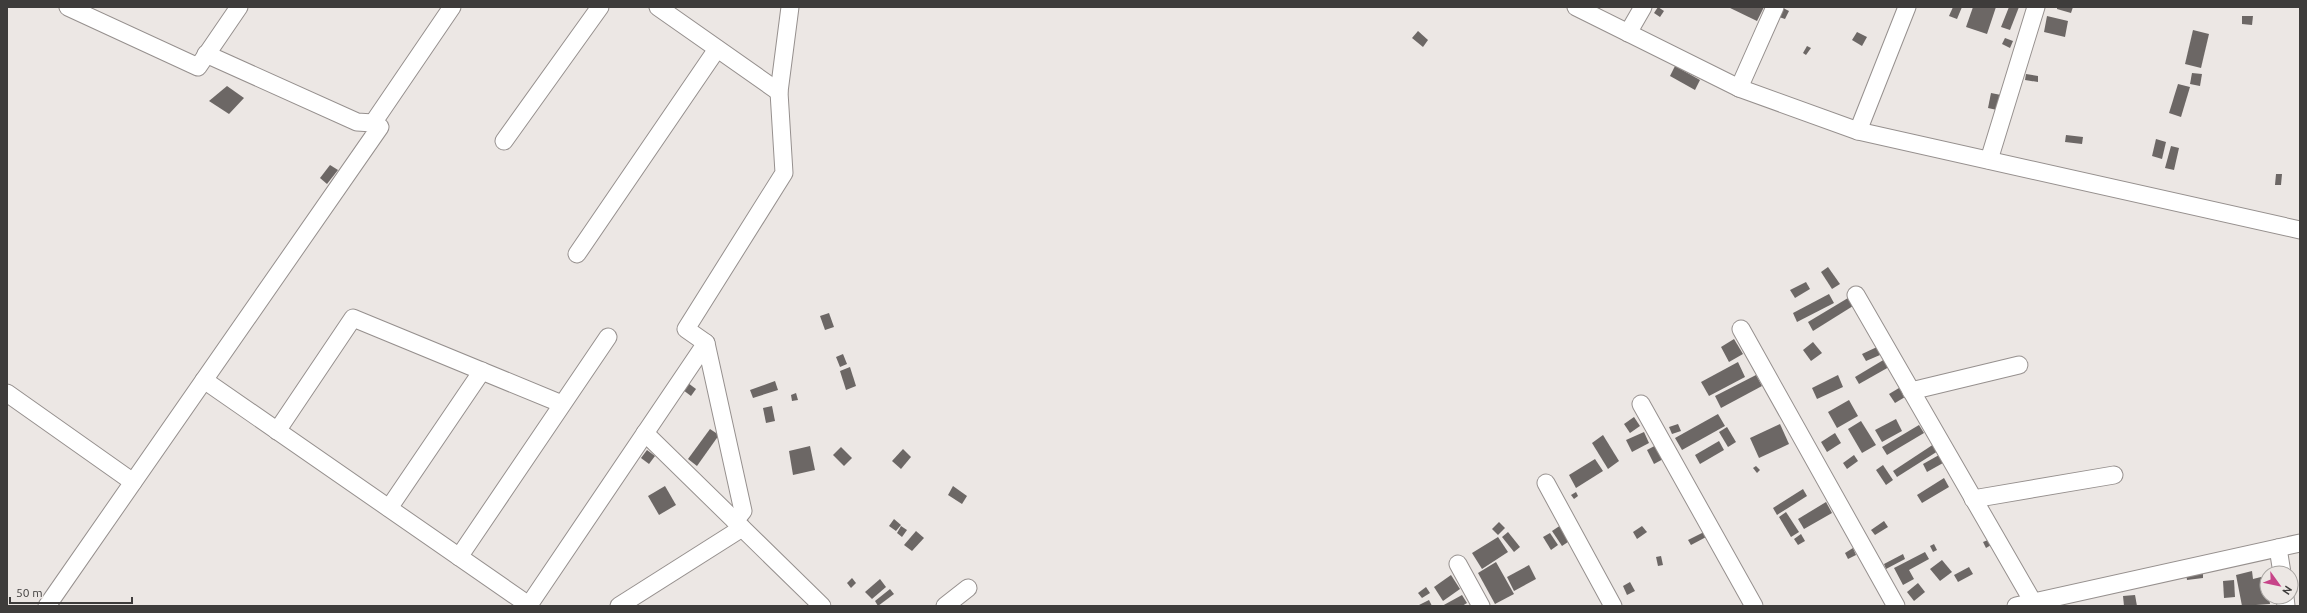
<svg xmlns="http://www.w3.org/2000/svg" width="2307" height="613" font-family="Ubuntu,sans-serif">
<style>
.building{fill:#6c6765}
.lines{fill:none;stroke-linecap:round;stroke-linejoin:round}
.minor-casing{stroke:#96908e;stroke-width:19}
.minor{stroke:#fff;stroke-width:17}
</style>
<rect width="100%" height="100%" fill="#ece7e4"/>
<g class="building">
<path d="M1658,7L1664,11L1660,17L1654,13Z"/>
<path d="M1728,7H1764L1757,21Z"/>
<path d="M1953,7H1962L1957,19L1949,16Z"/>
<path d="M1973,7H1996L1987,34L1966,27Z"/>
<path d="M2009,7H2019L2010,30L2001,27Z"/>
<path d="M2057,7H2073L2071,13L2057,9Z"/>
<path d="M1783,8L1789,11L1785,19L1779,17Z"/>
<path d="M2047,16L2068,21L2065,37L2044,32Z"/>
<path d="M2242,16H2253L2252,25L2242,24Z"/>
<path d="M2193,30L2209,34L2201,68L2185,64Z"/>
<path d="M1418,31L1428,40L1423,47L1412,38Z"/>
<path d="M1857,32L1867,37L1862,46L1852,40Z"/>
<path d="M2005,38L2013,41L2010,48L2002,44Z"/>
<path d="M1807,46L1811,48L1806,55L1803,53Z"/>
<path d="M1675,66L1700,80L1695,90L1670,76Z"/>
<path d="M2192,73L2202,74L2200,86L2190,84Z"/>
<path d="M2026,74L2038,76V82L2025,80Z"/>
<path d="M2178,84L2190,87L2181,117L2169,113Z"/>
<path d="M227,86L244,98L229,114L209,101Z"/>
<path d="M1991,93L2001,95L1997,110L1988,108Z"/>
<path d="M2066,135L2083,137L2082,144L2065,142Z"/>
<path d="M2156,139L2166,142L2162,159L2152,156Z"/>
<path d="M2171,146L2179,148L2174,170L2165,168Z"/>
<path d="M330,165L338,170L327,184L320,178Z"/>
<path d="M2276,174H2282L2281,185H2275Z"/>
<path d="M1828,267L1840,284L1832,289L1821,272Z"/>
<path d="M1806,282L1810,289L1795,298L1790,290Z"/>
<path d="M1829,294L1834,303L1797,322L1793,313Z"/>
<path d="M1848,298L1853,306L1813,331L1808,322Z"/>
<path d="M829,313L834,327L825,330L820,316Z"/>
<path d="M1734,339L1743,354L1729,362L1721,347Z"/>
<path d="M1813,342L1822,353L1811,361L1803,350Z"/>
<path d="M1877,347L1880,355L1866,361L1862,354Z"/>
<path d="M843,354L847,364L840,367L836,357Z"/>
<path d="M1885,359L1889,367L1859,384L1855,377Z"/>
<path d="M1738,362L1745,377L1709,396L1701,382Z"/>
<path d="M850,367L856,386L846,390L840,371Z"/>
<path d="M1756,375L1762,386L1721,408L1715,396Z"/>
<path d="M1838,375L1843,387L1817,399L1812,388Z"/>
<path d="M775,381L778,390L753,398L750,390Z"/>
<path d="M688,383L696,389L691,396L683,390Z"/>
<path d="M1899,388L1905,397L1895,403L1889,394Z"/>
<path d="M796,393L798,400L792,401L791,395Z"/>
<path d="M1849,400L1858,416L1837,428L1828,412Z"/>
<path d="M772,406L775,421L766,423L763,408Z"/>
<path d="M1718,414L1725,426L1682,450L1675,438Z"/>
<path d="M1634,417L1640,426L1630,433L1624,424Z"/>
<path d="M1896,419L1902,431L1882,442L1875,430Z"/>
<path d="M1861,421L1876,445L1862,453L1848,429Z"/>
<path d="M1678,424L1681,431L1672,434L1669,427Z"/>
<path d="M1780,424L1789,444L1759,458L1750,438Z"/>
<path d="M1919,425L1924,433L1887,455L1882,447Z"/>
<path d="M1727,427L1736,442L1728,447L1719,432Z"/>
<path d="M710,429L719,435L697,466L688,459Z"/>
<path d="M1644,432L1649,443L1632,452L1626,440Z"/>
<path d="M1835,433L1841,443L1827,452L1821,442Z"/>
<path d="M1603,435L1619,461L1608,469L1592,443Z"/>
<path d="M1719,441L1724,450L1700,464L1695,455Z"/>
<path d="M1660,443L1667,457L1654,464L1647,450Z"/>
<path d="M1934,444L1938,451L1897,477L1893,471Z"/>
<path d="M810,446L815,470L793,475L789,451Z"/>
<path d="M841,447L852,458L844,466L833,455Z"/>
<path d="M903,449L911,457L901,469L892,461Z"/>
<path d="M647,450L655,456L649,464L641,458Z"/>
<path d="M1854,455L1858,461L1847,469L1843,463Z"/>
<path d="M1939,455L1943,463L1927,472L1923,464Z"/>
<path d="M1595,459L1603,471L1576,488L1569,475Z"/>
<path d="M1883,465L1893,480L1886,485L1876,470Z"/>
<path d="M1756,466L1760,470L1757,473L1753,468Z"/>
<path d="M1944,478L1949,487L1922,503L1917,495Z"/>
<path d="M665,486L676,505L659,515L648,496Z"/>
<path d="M953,486L967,496L962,504L948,495Z"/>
<path d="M1803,489L1807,496L1777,515L1773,508Z"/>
<path d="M1576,492L1578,496L1574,499L1571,495Z"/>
<path d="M1826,502L1832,513L1804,529L1798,519Z"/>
<path d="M1786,512L1799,532L1791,537L1779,517Z"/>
<path d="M894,519L901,525L896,531L889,526Z"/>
<path d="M1884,521L1888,527L1875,535L1871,530Z"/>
<path d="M1499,522L1505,528L1498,535L1492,529Z"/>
<path d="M1561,525L1571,540L1562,546L1552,531Z"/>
<path d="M901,526L907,530L902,537L897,533Z"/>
<path d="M1642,526L1647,532L1637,539L1633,532Z"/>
<path d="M916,531L924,538L912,551L904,545Z"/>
<path d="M1706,531L1708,536L1691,545L1688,540Z"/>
<path d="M1508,532L1520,547L1514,552L1502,537Z"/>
<path d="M1550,533L1558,545L1551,550L1543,537Z"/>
<path d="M1801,534L1805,541L1798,545L1794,539Z"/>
<path d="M1498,537L1508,552L1482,569L1472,553Z"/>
<path d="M1988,540L1991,545L1986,548L1983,542Z"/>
<path d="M1934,544L1937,550L1933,552L1930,546Z"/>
<path d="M1853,548L1856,555L1848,559L1845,553Z"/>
<path d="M1925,552L1929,559L1909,570L1914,579L1903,585L1894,568Z"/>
<path d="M1903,554L1905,559L1886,569L1884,564Z"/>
<path d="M1661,556L1663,565L1658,566L1656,557Z"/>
<path d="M1942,560L1952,572L1940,581L1930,569Z"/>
<path d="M1496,562L1514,594L1495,604L1478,573Z"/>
<path d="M1529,565L1536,579L1514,591L1507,577Z"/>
<path d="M1969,567L1973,574L1958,582L1954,575Z"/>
<path d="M2203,570V578L2187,580L2186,573Z"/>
<path d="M2252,571L2253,579L2265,576L2267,597H2269L2270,604L2242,606L2236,575Z"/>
<path d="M1451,575L1460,589L1443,601L1434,587Z"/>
<path d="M852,578L856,583L851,588L847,583Z"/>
<path d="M880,579L886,587L872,599L865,592Z"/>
<path d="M2234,580L2235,597L2224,598L2223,581Z"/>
<path d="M1630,582L1635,591L1627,595L1623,586Z"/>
<path d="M1918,583L1925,592L1914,601L1907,592Z"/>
<path d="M1426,587L1430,593L1422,598L1418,593Z"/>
<path d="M890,589L894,594L878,606L875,601Z"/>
<path d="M1462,595L1467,603L1462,606H1442Z"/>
<path d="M2135,595L2137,606H2124L2123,596Z"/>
<path d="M1429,600L1432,606H1417Z"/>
</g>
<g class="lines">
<defs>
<g id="minor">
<path d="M68,7L198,67L239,7"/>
<path d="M658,7L779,92"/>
<path d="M1576,7L1739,88L1858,131L2300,230"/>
<path d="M1628,33L1643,7"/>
<path d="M1739,88L1775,7"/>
<path d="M373,123L452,7"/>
<path d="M1858,131L1907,7"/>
<path d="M504,141L600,7"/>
<path d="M1989,160L2036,7"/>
<path d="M577,254L717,49"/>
<path d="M1856,295L2033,602"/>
<path d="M1741,329L1896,606"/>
<path d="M204,380L530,606"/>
<path d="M1911,391L2019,365"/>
<path d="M7,393L133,482"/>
<path d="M1641,404L1754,606"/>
<path d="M277,431L353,318L562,404"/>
<path d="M645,433L822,606"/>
<path d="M1546,483L1613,606"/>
<path d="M1973,499L2114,475"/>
<path d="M389,508L482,371"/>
<path d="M735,521L743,511L706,343L686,329L784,173L779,92L790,7"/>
<path d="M2278,548L2282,573"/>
<path d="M459,557L608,337"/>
<path d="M1458,564L1481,606"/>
<path d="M2285,597L2286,606"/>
<path d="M529,605L706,343"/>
<path d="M47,606L380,127L373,123L357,122L206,54"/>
<path d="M619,606L742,528"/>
<path d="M945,606L968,588"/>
<path d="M2016,606L2300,543"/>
</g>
</defs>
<use href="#minor" class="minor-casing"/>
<use href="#minor" class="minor"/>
</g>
<rect width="2307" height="613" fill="none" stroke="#3e3c3b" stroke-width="16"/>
<g transform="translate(2279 585) rotate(123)"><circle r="19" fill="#ece7e4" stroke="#a6a3a0"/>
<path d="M0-3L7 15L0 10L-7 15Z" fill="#c74489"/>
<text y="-6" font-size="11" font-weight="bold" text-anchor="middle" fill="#3e3c3b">N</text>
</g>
<path d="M10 597v6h122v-6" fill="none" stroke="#3e3c3b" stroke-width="2"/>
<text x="16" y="597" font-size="12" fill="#3e3c3b" stroke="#ece7e4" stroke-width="3" paint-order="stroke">50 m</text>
</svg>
